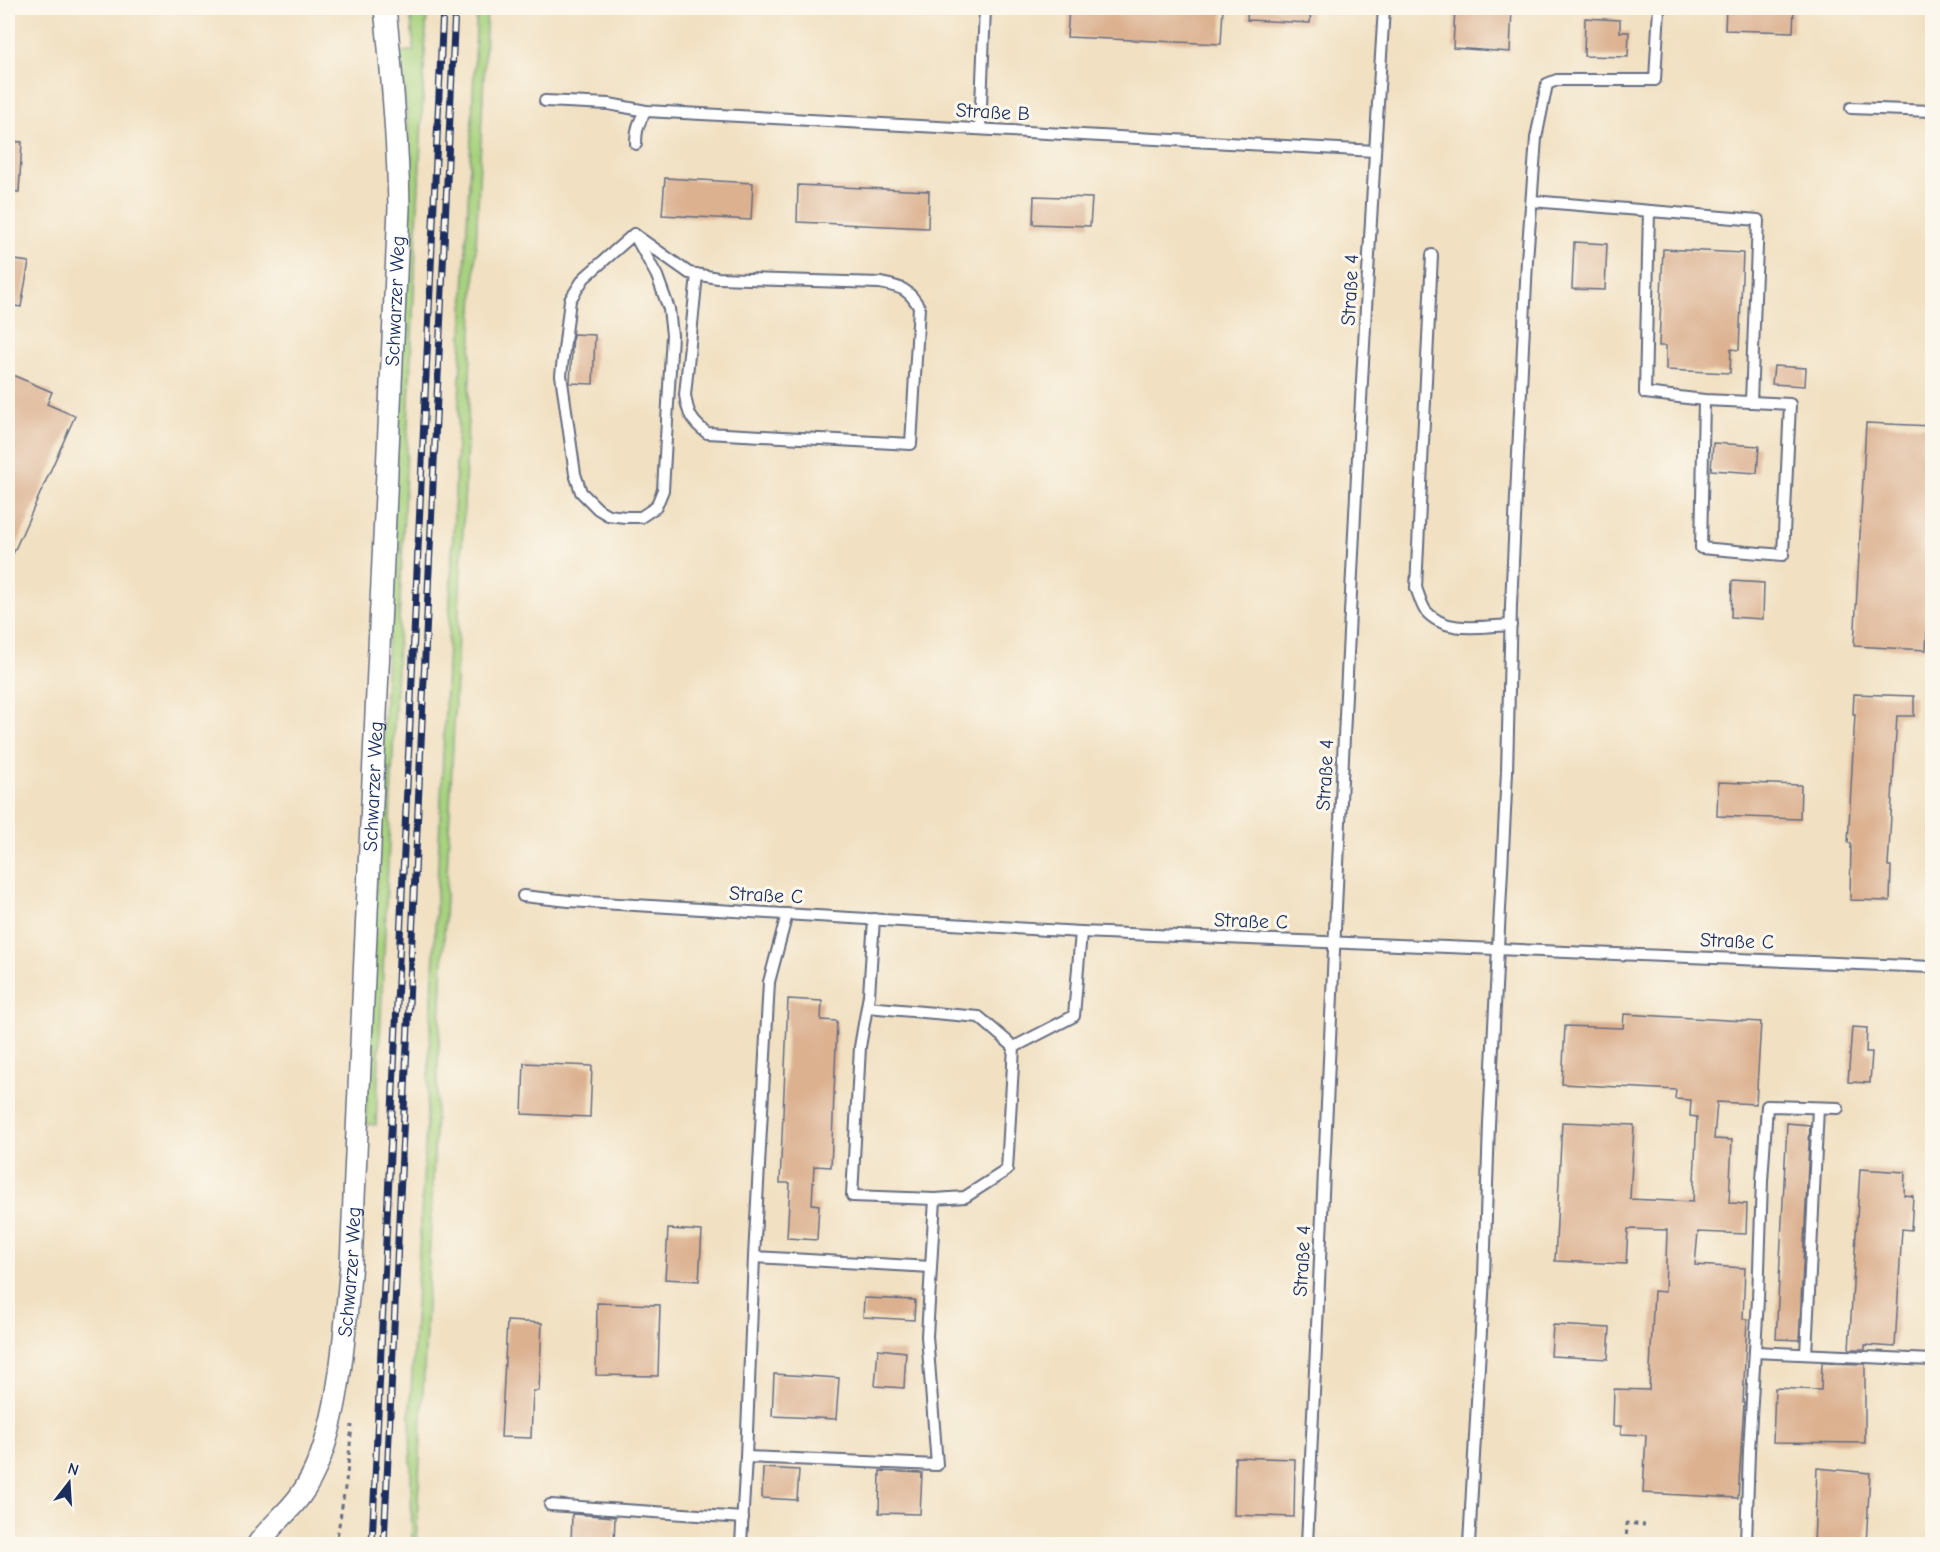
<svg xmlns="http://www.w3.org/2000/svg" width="1940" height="1552" font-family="'Comic Neue',sans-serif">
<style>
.green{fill:#a8d27e;stroke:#62806e;stroke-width:1.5}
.building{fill:#dcb190}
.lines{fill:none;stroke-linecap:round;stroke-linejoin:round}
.service-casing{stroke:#666d81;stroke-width:14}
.minor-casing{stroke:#666d81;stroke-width:24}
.path{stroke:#666d81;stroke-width:3;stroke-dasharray:4.5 4.5;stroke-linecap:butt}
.service{stroke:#fff;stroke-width:10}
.minor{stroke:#fff;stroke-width:21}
.rail-casing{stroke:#1b2f5e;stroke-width:7}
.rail{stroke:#fbf7ec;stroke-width:4.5;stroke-dasharray:14;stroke-linecap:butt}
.labels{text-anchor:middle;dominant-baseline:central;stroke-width:6;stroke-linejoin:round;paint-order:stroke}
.street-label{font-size:20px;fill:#1b2f5e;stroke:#fbf7ec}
</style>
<rect width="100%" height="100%" fill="#fbf7ec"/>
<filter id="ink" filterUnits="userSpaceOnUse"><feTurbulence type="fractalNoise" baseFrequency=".0167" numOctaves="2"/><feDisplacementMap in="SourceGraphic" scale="12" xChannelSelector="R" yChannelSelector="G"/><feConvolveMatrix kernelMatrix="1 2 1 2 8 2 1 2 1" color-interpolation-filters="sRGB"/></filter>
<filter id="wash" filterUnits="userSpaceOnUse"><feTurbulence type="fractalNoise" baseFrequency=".008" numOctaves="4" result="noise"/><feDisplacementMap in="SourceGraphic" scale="24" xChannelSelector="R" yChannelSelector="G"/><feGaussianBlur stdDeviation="1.35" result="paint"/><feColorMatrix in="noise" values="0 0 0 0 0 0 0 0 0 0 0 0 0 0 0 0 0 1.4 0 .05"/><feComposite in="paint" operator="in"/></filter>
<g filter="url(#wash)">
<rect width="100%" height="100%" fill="#f1e0c1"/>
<g class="green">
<path d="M410,8H427L376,1125L365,1124L408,204V130L399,52L414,51Z"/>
<path d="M477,8H487L416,1544H412L410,1410L426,1128Z"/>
</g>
<g id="blocks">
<g class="building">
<path d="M1069,8H1223L1221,44L1067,37Z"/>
<path d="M1248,8H1311L1310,23L1247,20Z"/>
<path d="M1455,8H1512L1510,52L1453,48Z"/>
<path d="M1726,8H1794L1793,32L1725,30Z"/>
<path d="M1585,18L1620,20V32H1629L1628,57L1584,56Z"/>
<path d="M8,141L22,142L19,192L8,191Z"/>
<path d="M665,178L753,183L751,220L662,215Z"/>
<path d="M798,185L929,191L928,228L797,222Z"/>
<path d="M1034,196L1092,198L1090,226L1033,224Z"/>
<path d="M1574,242L1607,244L1605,290L1572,289Z"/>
<path d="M1663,249L1743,253L1739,350L1731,349L1730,373L1666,370V346H1659Z"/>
<path d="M8,259L29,262L21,307L8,305Z"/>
<path d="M573,334L595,335L593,384L570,383Z"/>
<path d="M1774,366L1806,368L1805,386L1772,384Z"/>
<path d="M8,373L52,392L47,404L75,416L8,565Z"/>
<path d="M1866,423L1932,426V536L1926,650L1854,646Z"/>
<path d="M1713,443L1759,446L1757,473L1711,470Z"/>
<path d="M1732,581L1764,583L1763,619L1731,617Z"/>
<path d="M1854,694L1914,696V716H1897L1888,866H1891L1890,901L1850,900L1851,843H1848L1855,714H1853Z"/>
<path d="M1718,782L1801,785L1800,819L1717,816Z"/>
<path d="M788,999L822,1001L821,1020L837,1021L831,1167L814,1166L812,1204L819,1205L817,1240L787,1238L790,1183H780Z"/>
<path d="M1624,1014L1761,1022L1756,1104L1717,1102L1714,1139L1732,1140L1729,1203L1747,1204L1746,1234L1698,1232L1695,1265L1745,1268L1743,1319H1747L1743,1403H1744L1738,1498L1643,1493L1646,1435L1621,1434V1426H1613L1614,1389L1649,1390L1654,1291L1665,1292L1667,1230L1628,1229L1626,1264L1555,1261L1562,1122L1634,1125L1630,1199L1693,1202L1697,1117L1690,1116L1691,1100L1675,1099L1676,1090L1562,1084L1565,1026L1623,1028Z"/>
<path d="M1852,1027L1867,1028L1866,1052H1872L1870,1083L1848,1082Z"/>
<path d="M524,1063L592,1066L590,1117L522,1114Z"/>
<path d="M1787,1123L1810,1125L1799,1340L1776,1339Z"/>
<path d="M1860,1169L1905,1172L1904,1195L1913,1196L1911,1230L1902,1229L1895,1347L1865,1345V1349H1849Z"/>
<path d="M668,1229L702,1231L699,1281L665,1279Z"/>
<path d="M864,1298L915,1300L914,1320L863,1317Z"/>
<path d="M597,1303L660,1305L658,1376L596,1375Z"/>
<path d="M507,1321L542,1323L539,1391H533L531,1438L501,1437Z"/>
<path d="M1553,1325L1610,1328L1608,1359L1551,1356Z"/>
<path d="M878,1349L906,1352L904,1388L875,1386Z"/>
<path d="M1822,1363L1865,1364V1443L1773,1442L1775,1388L1821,1390Z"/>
<path d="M774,1374L839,1378L836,1419L772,1416Z"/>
<path d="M1235,1457L1295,1459L1294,1517L1234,1515Z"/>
<path d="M763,1468L799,1470L797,1500L762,1498Z"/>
<path d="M1817,1468L1870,1473L1866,1545H1814Z"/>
<path d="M880,1471L922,1473L920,1514L879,1513Z"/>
<path d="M572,1514L615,1517L614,1545H571Z"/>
</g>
</g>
</g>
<g filter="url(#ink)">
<use href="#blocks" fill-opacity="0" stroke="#666d81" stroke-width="1.5"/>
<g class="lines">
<defs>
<g id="service">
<path d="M545,101L609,104L646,111"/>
<path d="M1851,108L1932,111"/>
<path d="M980,129L985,8"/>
<path d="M636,144C636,131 638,122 646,111L1375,151"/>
<path d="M1532,201L1758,220L1751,402L1704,400L1645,393L1649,211"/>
<path d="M634,234L689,273L718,278L880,283C901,287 908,288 919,307L911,444L707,433C691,421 688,414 685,395L697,274"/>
<path d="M634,234L657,276L669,309L672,335L663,490L656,507L641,517H625L608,515L598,509L581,492L575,474L561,375L570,300L584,278Z"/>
<path d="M1432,255L1416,588C1419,595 1421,604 1425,610C1445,635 1483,626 1511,625"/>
<path d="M1704,400L1701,548L1783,555L1790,404L1751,402"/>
<path d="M523,896L569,901L1081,932L1932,967"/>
<path d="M787,914L769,982L754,1257L931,1267"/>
<path d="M874,919L869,995L860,1047L852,1196L935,1199"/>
<path d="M867,1007L979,1017L1014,1047"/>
<path d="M1755,1352L1932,1360"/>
<path d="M1806,1354L1818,1108"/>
<path d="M746,1457L754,1257"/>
<path d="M550,1505L743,1518"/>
<path d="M741,1544L746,1457L937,1465L927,1336L935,1199L965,1197L1007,1170L1014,1047L1074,1016L1081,932"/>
<path d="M1307,1544C1331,1032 1351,519 1384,8"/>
<path d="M1469,1544L1484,1277L1489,1124L1507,772L1511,605L1527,260L1536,138L1547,84L1557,80H1655L1659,8"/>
<path d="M1746,1544L1749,1451L1758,1299L1762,1181L1767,1106L1838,1108"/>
</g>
<g id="minor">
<path id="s1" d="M258,1544C270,1526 288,1513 300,1496C341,1440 344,1332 351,1264L399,208C398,140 392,74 385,8"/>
</g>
</defs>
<use href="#service" class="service-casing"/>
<use href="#minor" class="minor-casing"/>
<g class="path">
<path d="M336,1544L347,1475L352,1425"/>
<path d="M1626,1544L1627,1523L1645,1525"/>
</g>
<use href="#service" class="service"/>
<use href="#minor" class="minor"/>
<defs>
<g id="rail">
<path d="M372,1544L443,8"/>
<path d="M384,1544L455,8"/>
</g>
</defs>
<use href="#rail" class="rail-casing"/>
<use href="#rail" class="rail"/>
</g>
</g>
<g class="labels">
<g class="street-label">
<text transform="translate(993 112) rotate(3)">Straße B</text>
<text transform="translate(1350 290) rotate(-87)">Straße 4</text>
<text stroke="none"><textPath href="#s1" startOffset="1268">Schwarzer Weg</textPath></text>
<text transform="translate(1325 775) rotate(-87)">Straße 4</text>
<text stroke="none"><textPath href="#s1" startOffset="782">Schwarzer Weg</textPath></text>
<text transform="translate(766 895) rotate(3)">Straße C</text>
<text transform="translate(1251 921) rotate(2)">Straße C</text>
<text transform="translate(1737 941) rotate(2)">Straße C</text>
<text transform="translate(1302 1261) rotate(-87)">Straße 4</text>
<text stroke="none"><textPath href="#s1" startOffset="296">Schwarzer Weg</textPath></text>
</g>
</g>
<rect width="1940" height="1552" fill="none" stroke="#fbf7ec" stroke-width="30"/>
<g transform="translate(69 1483) rotate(17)" stroke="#fbf7ec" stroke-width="4.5" paint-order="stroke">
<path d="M0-4.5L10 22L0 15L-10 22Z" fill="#1b2f5e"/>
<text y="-9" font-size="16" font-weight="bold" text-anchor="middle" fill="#1b2f5e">N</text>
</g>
</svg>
